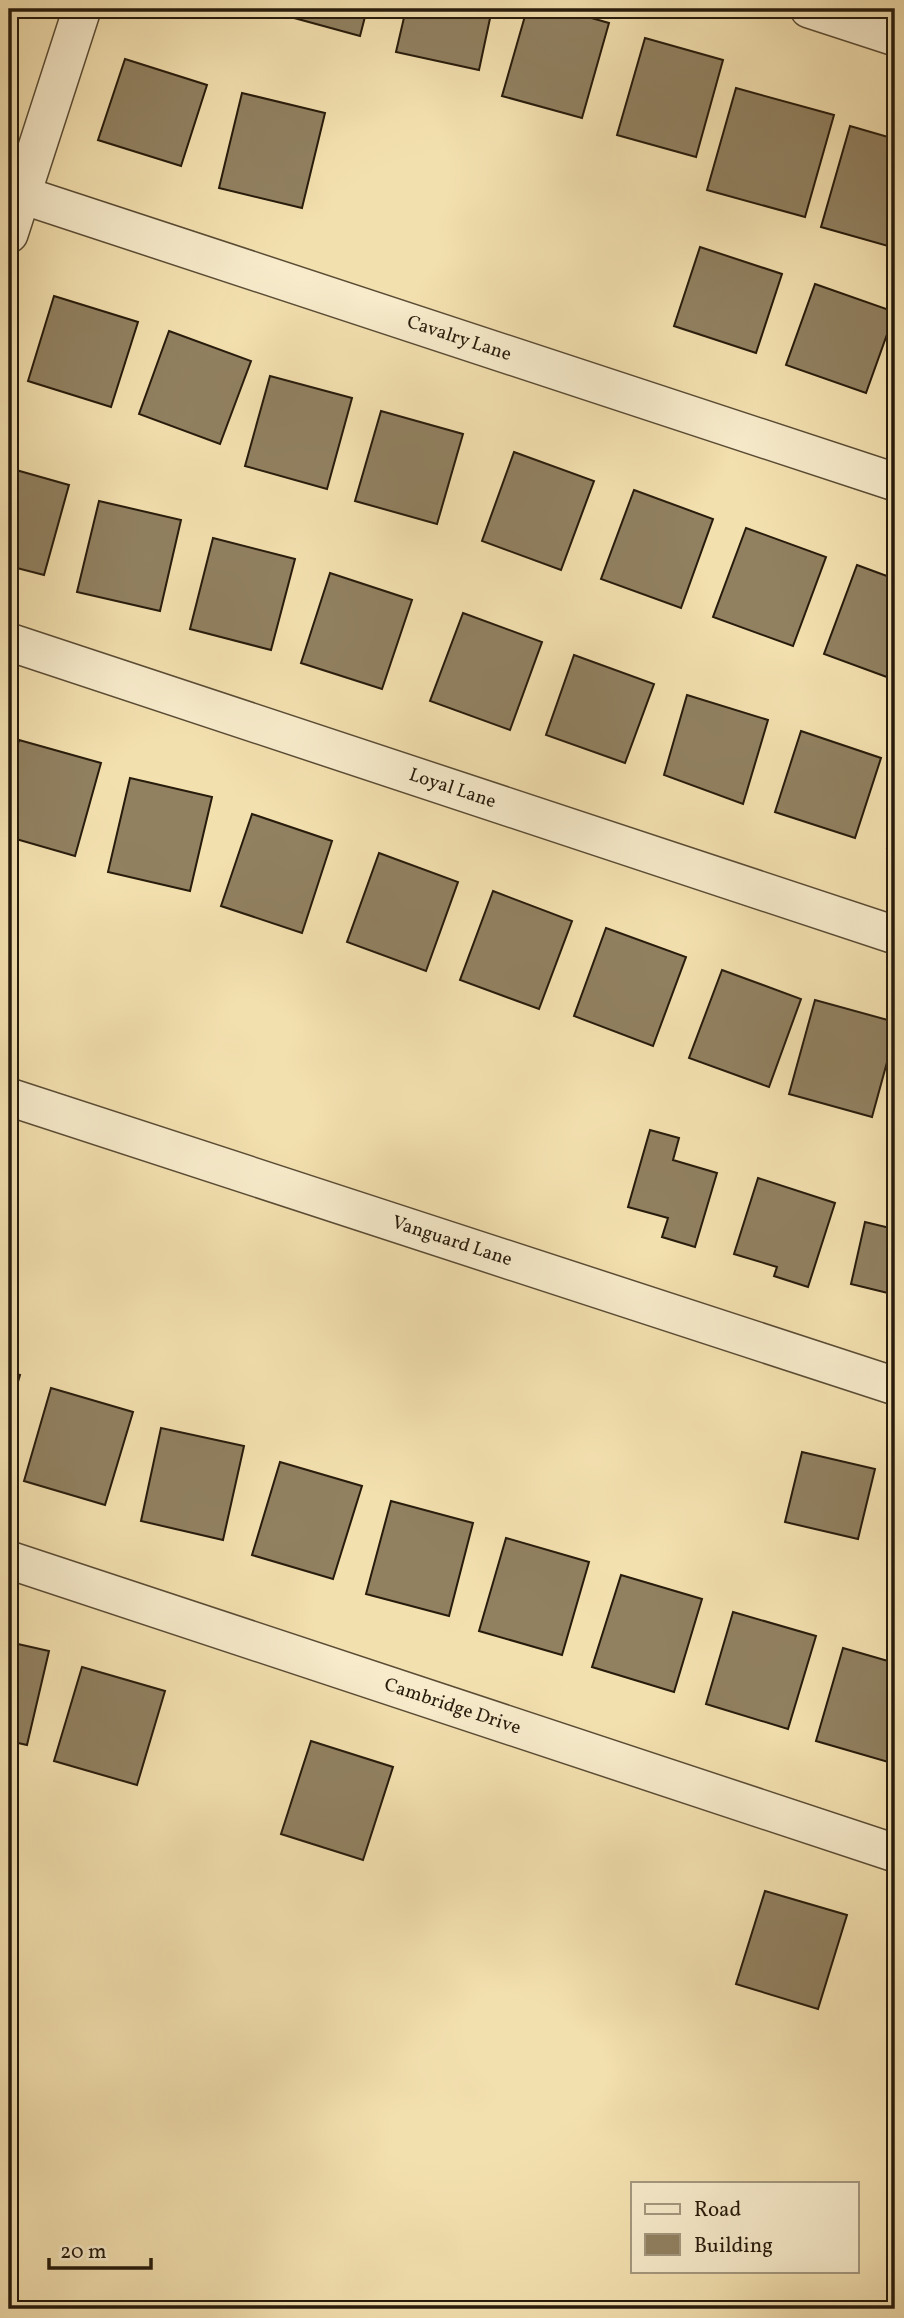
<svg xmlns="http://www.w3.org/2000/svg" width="904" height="2318" font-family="Vollkorn,serif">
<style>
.building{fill:#918161;stroke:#271b0c;stroke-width:2}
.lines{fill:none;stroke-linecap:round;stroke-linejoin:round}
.minor-casing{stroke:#5a4c35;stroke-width:40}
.minor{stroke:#f7ebcb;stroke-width:37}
.labels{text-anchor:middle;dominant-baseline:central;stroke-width:5;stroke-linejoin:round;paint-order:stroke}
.street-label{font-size:19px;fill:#271b0c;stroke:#f7ebcb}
</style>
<rect width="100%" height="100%" fill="#f3e0af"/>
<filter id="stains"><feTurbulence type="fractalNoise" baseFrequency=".00286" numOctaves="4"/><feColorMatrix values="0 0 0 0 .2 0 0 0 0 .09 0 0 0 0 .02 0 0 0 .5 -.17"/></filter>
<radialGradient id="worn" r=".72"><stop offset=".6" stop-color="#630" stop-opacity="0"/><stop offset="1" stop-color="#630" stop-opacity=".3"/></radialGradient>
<g class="building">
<path d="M278,9H367L360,36L276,13Z"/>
<path d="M406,9H492L479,70L396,52Z"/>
<path d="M527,9H560L609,23L582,118L502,96Z"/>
<path d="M645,38L723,60L696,157L617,135Z"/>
<path d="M125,59L207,85L181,166L98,140Z"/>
<path d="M736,88L834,115L805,217L707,190Z"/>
<path d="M242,93L325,113L302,208L219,188Z"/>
<path d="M850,126L895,139V248L821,227Z"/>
<path d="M700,247L782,274L756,353L674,326Z"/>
<path d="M815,284L895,312L866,393L786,365Z"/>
<path d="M54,296L138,322L111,407L28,381Z"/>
<path d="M169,331L251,361L220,444L139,414Z"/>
<path d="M270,376L352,398L327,489L245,466Z"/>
<path d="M381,411L463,434L437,524L355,501Z"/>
<path d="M514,452L594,481L561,570L482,541Z"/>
<path d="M9,468L69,485L44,575L9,566Z"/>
<path d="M634,490L713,519L681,608L601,579Z"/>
<path d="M99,501L181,520L160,611L77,592Z"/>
<path d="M746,528L826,557L793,646L713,617Z"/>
<path d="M213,538L295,559L271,650L190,629Z"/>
<path d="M857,565L895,579V680L824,654Z"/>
<path d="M330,573L412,600L382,689L301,663Z"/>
<path d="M463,613L542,642L510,730L430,701Z"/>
<path d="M574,655L654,684L625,763L546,735Z"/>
<path d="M687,695L768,720L743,804L664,775Z"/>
<path d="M801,731L881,758L855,838L775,812Z"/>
<path d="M19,740L101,763L75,856L9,837V777Z"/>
<path d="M130,778L212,797L190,891L108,872Z"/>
<path d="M252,814L332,841L302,933L221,906Z"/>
<path d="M895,824V851L887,848Z"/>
<path d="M379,853L458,882L426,971L347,942Z"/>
<path d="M493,891L572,921L539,1009L460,980Z"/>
<path d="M606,928L686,957L653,1046L574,1016Z"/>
<path d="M722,970L801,999L769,1087L689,1058Z"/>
<path d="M815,1000L895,1022V1033L872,1117L789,1094Z"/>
<path d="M650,1130L679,1138L673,1160L717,1173L695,1247L662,1237L668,1218L628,1207Z"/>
<path d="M758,1178L835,1203L808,1287L774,1276L777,1267L734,1254Z"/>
<path d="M865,1222L894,1229L895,1223V1314L888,1312L892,1294L851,1284Z"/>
<path d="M9,1372L20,1375L9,1412Z"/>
<path d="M51,1388L133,1412L105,1505L24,1481Z"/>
<path d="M161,1428L244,1446L223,1540L141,1521Z"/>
<path d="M802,1452L875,1469L858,1539L785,1522Z"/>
<path d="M280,1462L362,1486L333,1579L252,1555Z"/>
<path d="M391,1501L473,1523L449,1616L366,1594Z"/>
<path d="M895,1531V1558L888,1556Z"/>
<path d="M506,1538L589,1562L562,1655L479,1631Z"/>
<path d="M621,1575L702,1599L674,1692L592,1667Z"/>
<path d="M733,1612L816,1636L788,1729L706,1704Z"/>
<path d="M9,1642L49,1651L27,1745L9,1741Z"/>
<path d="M843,1648L895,1663V1764L816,1741Z"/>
<path d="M82,1667L165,1691L137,1785L54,1761Z"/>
<path d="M311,1741L393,1767L363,1860L281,1834Z"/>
<path d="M765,1891L847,1915L818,2009L736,1984Z"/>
</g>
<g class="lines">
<defs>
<g id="minor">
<path d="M809,9L895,37"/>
<path id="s1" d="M22,195L895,482"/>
<path d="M9,234L82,9"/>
<path id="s2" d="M9,642L895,935"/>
<path id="s3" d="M9,1097L895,1386"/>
<path id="s4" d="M9,1560L895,1853"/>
</g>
</defs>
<use href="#minor" class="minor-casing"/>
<use href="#minor" class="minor"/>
</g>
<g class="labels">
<g class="street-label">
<text stroke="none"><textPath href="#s1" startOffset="460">Cavalry Lane</textPath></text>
<text stroke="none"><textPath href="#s2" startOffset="467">Loyal Lane</textPath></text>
<text stroke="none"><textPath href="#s3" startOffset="466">Vanguard Lane</textPath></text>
<text stroke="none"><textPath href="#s4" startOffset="467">Cambridge Drive</textPath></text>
</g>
</g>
<rect width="904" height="2318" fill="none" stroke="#f3e0af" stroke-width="35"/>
<rect x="10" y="10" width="883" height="2297" fill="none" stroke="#271b0c" stroke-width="3.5"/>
<rect x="18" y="18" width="869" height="2283" fill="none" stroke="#271b0c" stroke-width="2"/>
<rect x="631" y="2182" width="228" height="91" fill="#f7ebcb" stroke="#a4987f" stroke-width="2"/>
<rect x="645" y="2204" width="35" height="10" fill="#f7ebcb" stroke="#a4987f" stroke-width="2"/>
<text x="694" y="2216" font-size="21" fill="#271b0c">Road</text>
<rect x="645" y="2234" width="35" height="21" fill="#918161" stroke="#a4987f" stroke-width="2"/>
<text x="694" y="2252" font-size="21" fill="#271b0c">Building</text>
<path d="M49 2258v10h102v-10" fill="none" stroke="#271b0c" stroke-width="3.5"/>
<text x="60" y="2258" font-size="21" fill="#271b0c" stroke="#f7ebcb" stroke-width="5" paint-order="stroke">20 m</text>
<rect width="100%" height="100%" filter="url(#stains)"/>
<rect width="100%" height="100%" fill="url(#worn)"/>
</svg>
